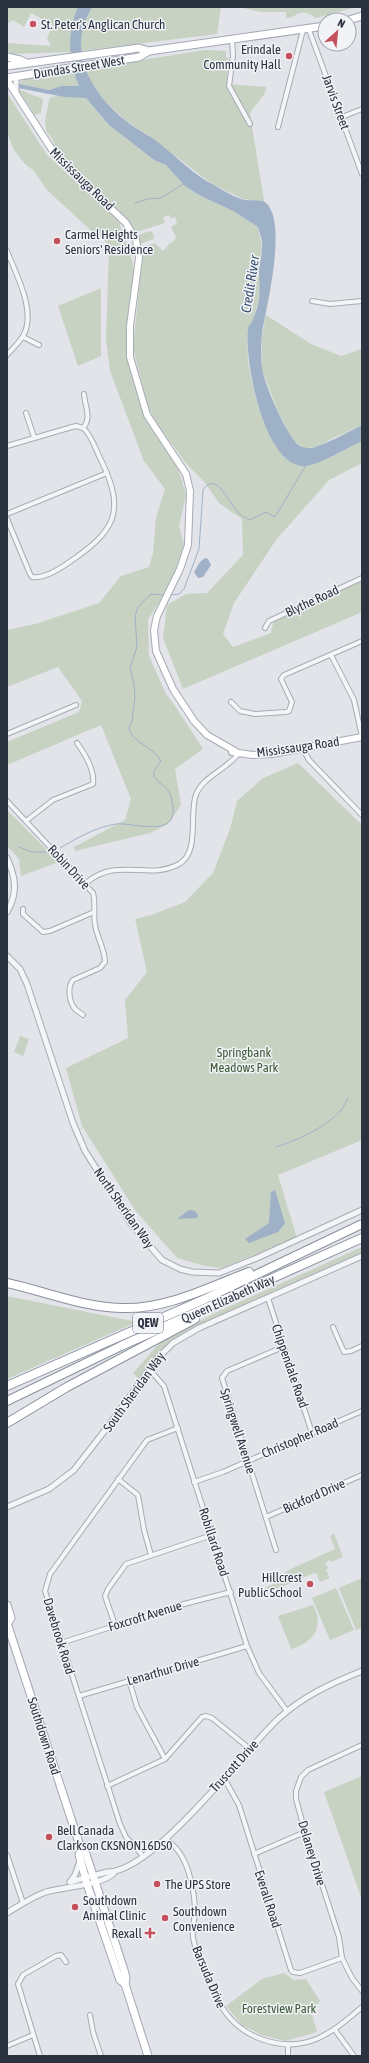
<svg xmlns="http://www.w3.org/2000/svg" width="369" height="2063" font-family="'Asap Condensed',sans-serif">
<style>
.green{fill:#c7d2c3}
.water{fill:#9fb1c7}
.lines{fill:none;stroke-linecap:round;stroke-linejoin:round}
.stream{stroke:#9fb1c7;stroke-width:1}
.minor-casing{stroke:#a7abb3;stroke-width:6}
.tertiary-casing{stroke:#a7abb3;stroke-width:7}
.secondary-casing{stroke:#a7abb3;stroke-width:8}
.primary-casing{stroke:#a2a8b4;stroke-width:9}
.motorway-casing{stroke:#8a919f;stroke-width:10}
.minor{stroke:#f4f5f8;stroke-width:4}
.tertiary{stroke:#f4f5f8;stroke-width:5}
.secondary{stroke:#fff;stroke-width:6}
.primary{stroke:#fff;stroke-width:7}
.motorway{stroke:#fff;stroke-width:8}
.poi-dot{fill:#c5505d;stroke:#f1f3f7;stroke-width:1.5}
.labels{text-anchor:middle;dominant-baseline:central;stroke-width:3;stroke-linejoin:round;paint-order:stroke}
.shield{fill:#f1f3f7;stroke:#666c77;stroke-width:1}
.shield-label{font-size:12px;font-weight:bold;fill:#2b3240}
.poi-label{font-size:13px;fill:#2b3240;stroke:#f1f3f7;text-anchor:start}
.street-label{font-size:13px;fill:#2b3240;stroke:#f1f3f7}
.park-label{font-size:13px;fill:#3e5b39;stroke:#f1f3f7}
.water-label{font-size:14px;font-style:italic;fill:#384f71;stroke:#f1f3f7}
</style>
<rect width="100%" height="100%" fill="#e2e4e9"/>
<g class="green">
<path d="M7,7H221L217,34L71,52L12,54L7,51V43L51,46L47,38L53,25L31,13L24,27L13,20L7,24Z"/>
<path d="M239,7H357L316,18C299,6 299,17 286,18V12H261Z"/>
<path d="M205,50L226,51V57L228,58L227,84L266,87L265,93L250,113L264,201L243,199L212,184L148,135L126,121L107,103L90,82L85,69Z"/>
<path d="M74,71L79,86H61L49,90L19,84L24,79Z"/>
<path d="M18,89L43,99L41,113L35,115Z"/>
<path d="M7,93L47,155L119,222L132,260L135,276L126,329L129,363L149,423L179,471L186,495L179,526L184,544L173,579L148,620L149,656L166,694L173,703L203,749L175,769L181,805L168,824L150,833L75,851L74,847L125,820L131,799L101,725L7,765V742L79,712L82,701L58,667L7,687V630L35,624L99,603L121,576L149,567L153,553L156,518L165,489L144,461L110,371L106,339L109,246L101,236L98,237L47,190L34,171L25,164L14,150L7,132Z"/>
<path d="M58,96L86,98L109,125L154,160L166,165L199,195L235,212L258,227L262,247L258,272L261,291L253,320L248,327C247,342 247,358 250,373C255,398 273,468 306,466C322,464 347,448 362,441V463L329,480L276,540L234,603L223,634L233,647L271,633L273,623L277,620L362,581V612L183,689L163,638L167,605L186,594L207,593L243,555L242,519L219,503L206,484L185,462L155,421L148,406L133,348L142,260L141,248L155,243L163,251L169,244L174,241L176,237L171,227L177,223L175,217L171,218L169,215L163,217L165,223L136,232L127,219L63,159L55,147L53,140L46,131L45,121L49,100L51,97Z"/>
<path d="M150,231L153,233L154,239L140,244L138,235Z"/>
<path d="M101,288V356L78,366L58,306Z"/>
<path d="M266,315L311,344L341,356L362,349V425L329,440L320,447L304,448L293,440L279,414L262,370V336Z"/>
<path d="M298,763L362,825V1140L278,1175L297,1238L221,1268L205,1266L177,1258L135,1210L82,1126L66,1068L128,1038L125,1000L147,972L135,919L154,914L185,902L213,873L230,829L237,801L263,778Z"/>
<path d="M7,810L59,862L21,876L19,859L7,846Z"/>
<path d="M20,1036L29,1039L23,1056L14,1052Z"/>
<path d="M362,1247V1252L184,1333L161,1350L139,1379L133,1373L162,1340L217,1312Z"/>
<path d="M7,1296L137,1322L7,1379Z"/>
<path d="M334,1534L343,1557L331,1562L330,1560L325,1563L328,1568L326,1570L330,1578L320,1582L317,1574L314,1573L267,1593L265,1588L277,1582L276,1578L293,1568L335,1549L330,1536Z"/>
<path d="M362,1578V1628L356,1630L339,1588Z"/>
<path d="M336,1588L354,1630L330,1640L312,1598Z"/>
<path d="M313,1605C325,1627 313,1643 291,1649L278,1616Z"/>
<path d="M362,1776V1900L324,1792Z"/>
<path d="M284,1973L294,1980L306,1979L320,2001L311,2011L317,2032L285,2041L262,2035L242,2025L226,2006L262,1979Z"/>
</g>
<g class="water">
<path d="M78,7H92C66,50 90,92 126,121C136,129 149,135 159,143C176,156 195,176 214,185C223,190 235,198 245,200C252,201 264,198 268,205C286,228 267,305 262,333C261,344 261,357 262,368C264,382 278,413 285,426C292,437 296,449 311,448C319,448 352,430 362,425V441C347,448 323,463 307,466C264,471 244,359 248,329C248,325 252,323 253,319C255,314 257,309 258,304C261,292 259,284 259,272C259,264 262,256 262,248C263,241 260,234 258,227L235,212L199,195L184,185L166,165L154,160L109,125L86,98L64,97L18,88L19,84L49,90L61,86H79C68,61 67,31 78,7Z"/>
<path d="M205,558L208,559L211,565L203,577L198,578L194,572L200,562Z"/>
<path d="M275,1190L285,1223L278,1232L249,1243L245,1239L269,1223L271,1192Z"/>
<path d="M189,1210L195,1211L198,1215L197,1218L177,1219Z"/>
</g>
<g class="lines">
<g class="stream">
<path d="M135,203L148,199L161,198L183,184"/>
<path d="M171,595L179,594L184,589L199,549L203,490C217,469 229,505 239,513C242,516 246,518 250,520L266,512L275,517L306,465"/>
<path d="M19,847L32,852H48"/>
<path d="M60,848C77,838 96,827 116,824C133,822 178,839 173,806C172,803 172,798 170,794C167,787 158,783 154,776V771L161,761C153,746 132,743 129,728L132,721L135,697L134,684L130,668L137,647L135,616L138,607L151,594L164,595"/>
<path d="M276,1147C300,1139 339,1123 348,1098"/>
</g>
<defs>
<g id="minor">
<path d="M309,30L362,174"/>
<path d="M232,40L233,56L229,86L250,124"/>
<path d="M342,117L362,109"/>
<path d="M278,127L303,30"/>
<path d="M7,251C16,274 37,312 23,336C19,343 12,349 7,355"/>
<path d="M312,301L330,304L362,301"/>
<path d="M23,337L39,345"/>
<path d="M26,413L34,437"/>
<path d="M83,428C92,418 85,407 84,394"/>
<path d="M7,446L72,427L76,426L83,428C92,435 96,451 101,460C127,513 114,532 68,563C58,570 44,579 32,577L30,574L7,519"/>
<path d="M7,514L107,473"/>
<path d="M265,628L269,621L362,578"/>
<path d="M331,655L354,700L362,737"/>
<path d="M231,702L240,711L255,714L286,712L289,711L292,702L281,679L284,675L362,641"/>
<path d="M7,734L76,705"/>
<path d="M303,749L309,760L362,815"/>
<path d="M7,801L93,893C96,903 93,914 95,925C97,937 105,950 105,962L100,968L73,980C67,987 69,1002 75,1009C77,1011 81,1013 83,1015"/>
<path d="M26,821L53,800L93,784C95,770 85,754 77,743"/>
<path d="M86,883C118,856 148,881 179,864C199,853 190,817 195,798C200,777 227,770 239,753"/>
<path d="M23,909V914L43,932L50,931L94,912"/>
<path d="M268,1298L312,1433"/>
<path d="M333,1327L344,1352L351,1351L362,1346"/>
<path d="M149,1369L164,1386L247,1646L259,1673L287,1711"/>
<path d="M118,1479L138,1495L144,1530L151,1555"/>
<path d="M194,1482L223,1472L362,1411"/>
<path d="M266,1517L362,1475"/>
<path d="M276,1550L222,1378L227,1371L283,1347"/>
<path d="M115,1625L105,1596L108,1589L126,1564L212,1535"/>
<path d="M61,1643L180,1605L231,1592"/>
<path d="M129,1680L137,1707L165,1759"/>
<path d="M79,1696L247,1646"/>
<path d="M362,1745L308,1770L301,1777L296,1791V1799L305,1832L339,1937L342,1958L352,1978L362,1991"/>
<path d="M224,1778L239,1805L291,1970L293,1972L300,1973L342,1958"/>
<path d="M107,1786L165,1759L202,1717L206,1716L212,1718L250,1749"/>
<path d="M166,1839C170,1843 176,1847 179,1852C190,1867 195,1895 195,1913C194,1921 192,1929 193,1937C195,1950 200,1960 205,1972C217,2003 230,2029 264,2040C306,2054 332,2033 362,2007"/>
<path d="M254,1854L305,1832"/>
<path d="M7,1855L23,1903"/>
<path d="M144,1857L126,1837L120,1824L45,1591L50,1574L147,1440L178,1428"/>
<path d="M90,2015L93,2032L101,2056"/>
<path d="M335,2030L354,2056"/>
<path d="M288,2044V2056"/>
<path d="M7,2046L33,2035"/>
<path d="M40,2056L18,1984L23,1975L56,1956L61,1955L66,1962"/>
</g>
<g id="tertiary">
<path d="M16,94V77"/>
<path d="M7,858C16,878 18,893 7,912"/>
<path d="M7,956L20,969L27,984L73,1123L85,1151L132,1225L162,1260L180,1269L192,1272L219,1273L257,1258L362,1210"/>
<path d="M7,1507L49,1489L74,1470L106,1429L157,1359L173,1343L199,1328L362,1256"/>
<path d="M70,1882L107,1872C153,1873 243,1752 278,1719C303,1696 332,1683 362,1671"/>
<path d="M70,1882L75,1875L80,1861"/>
<path d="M7,1913C20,1905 32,1897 46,1892C63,1887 103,1885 114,1873"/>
</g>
<g id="secondary">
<path d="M7,80L56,156L126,223L136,240L139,258L130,326V357L147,415L186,474L190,491L188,545L180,569L157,616L154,630L156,651L173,689L194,721L207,735L235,751"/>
<path d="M232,752L252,755L272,754L362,737"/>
</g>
<g id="primary">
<path d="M349,20L362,16"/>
<path d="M7,57L20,60L26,63"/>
<path d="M7,66L139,48L149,51"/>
<path d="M7,78L139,57L149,51L325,26"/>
<path d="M7,1605L11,1618L8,1623"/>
<path d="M7,1623L81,1849L86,1854L124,1970L126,1978L125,1984L148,2056"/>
<path d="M81,1849L79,1855L87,1884L120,1980L125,1984"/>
</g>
<g id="motorway">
<path d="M7,1283C44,1291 82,1307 121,1308C165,1310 209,1287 249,1272"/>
<path d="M7,1386L205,1299L362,1224"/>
<path d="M7,1401L121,1346L362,1238"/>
<path d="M7,1423L67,1387L195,1319"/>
</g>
</defs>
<use href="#minor" class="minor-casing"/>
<use href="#tertiary" class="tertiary-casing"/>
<use href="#secondary" class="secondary-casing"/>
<use href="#primary" class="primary-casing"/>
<use href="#motorway" class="motorway-casing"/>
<use href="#minor" class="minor"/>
<use href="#tertiary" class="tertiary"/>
<use href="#secondary" class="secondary"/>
<use href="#primary" class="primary"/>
<use href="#motorway" class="motorway"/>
</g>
<g class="poi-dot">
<circle cx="33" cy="24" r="4"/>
<circle cx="289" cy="56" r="4"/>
<circle cx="57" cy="241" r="4"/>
<circle cx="310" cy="1584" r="4"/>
<circle cx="49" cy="1837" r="4"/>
<circle cx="157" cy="1884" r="4"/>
<circle cx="75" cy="1907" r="4"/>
<circle cx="165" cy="1918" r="4"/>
<path d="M148 1927h4v4h4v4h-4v4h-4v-4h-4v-4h4z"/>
</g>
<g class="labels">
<rect class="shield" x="133" y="1313" width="30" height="20" rx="3"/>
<g class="shield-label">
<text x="148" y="1323">QEW</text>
</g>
<g class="poi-label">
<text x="41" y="24">St. Peter's Anglican Church</text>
<text x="281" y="49" text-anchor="end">Erindale<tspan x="281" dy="15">Community Hall</tspan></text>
<text x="65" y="234">Carmel Heights<tspan x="65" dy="15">Seniors' Residence</tspan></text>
<text x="302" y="1577" text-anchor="end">Hillcrest<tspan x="302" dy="15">Public School</tspan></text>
<text x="57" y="1830">Bell Canada<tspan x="57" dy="15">Clarkson CKSNON16DS0</tspan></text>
<text x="165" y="1884">The UPS Store</text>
<text x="83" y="1900">Southdown<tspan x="83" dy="15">Animal Clinic</tspan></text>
<text x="173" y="1911">Southdown<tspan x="173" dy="15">Convenience</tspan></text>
<text x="142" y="1933" text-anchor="end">Rexall</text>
</g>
<g class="street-label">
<text transform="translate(79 67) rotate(-9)">Dundas Street West</text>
<text transform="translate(336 102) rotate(70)">Jarvis Street</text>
<text transform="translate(82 179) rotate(44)">Mississauga Road</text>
<text transform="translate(312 601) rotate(-25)">Blythe Road</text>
<text transform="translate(298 747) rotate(-8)">Mississauga Road</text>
<text transform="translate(69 867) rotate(47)">Robin Drive</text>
<text transform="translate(124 1208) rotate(55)">North Sheridan Way</text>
<text transform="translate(228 1299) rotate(-24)">Queen Elizabeth Way</text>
<text transform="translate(290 1366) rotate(71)">Chippendale Road</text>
<text transform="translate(134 1392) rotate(-54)">South Sheridan Way</text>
<text transform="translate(238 1431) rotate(72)">Springwell Avenue</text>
<text transform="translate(300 1438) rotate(-23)">Christopher Road</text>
<text transform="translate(314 1496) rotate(-24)">Bickford Drive</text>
<text transform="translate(214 1542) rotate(72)">Robillard Road</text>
<text transform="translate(145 1616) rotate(-17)">Foxcroft Avenue</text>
<text transform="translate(59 1636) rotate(73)">Davebrook Road</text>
<text transform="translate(163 1671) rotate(-16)">Lenarthur Drive</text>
<text transform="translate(44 1736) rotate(72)">Southdown Road</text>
<text transform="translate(234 1766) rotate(-48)">Truscott Drive</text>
<text transform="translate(312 1853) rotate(73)">Delaney Drive</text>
<text transform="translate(268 1899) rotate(72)">Everall Road</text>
<text transform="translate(209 1977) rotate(67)">Barsuda Drive</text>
</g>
<g class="park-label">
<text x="244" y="1052">Springbank<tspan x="244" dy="15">Meadows Park</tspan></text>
<text x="279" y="2008">Forestview Park</text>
</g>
<g class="water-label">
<text transform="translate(250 284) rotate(-81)">Credit River</text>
</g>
</g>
<rect width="369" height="2063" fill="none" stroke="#2b3240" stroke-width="16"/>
<g transform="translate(337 32) rotate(27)"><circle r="19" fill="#f1f3f7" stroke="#a2a6ae"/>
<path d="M0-3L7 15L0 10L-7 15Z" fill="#c5505d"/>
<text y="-6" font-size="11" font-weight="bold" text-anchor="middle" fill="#2b3240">N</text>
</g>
</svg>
